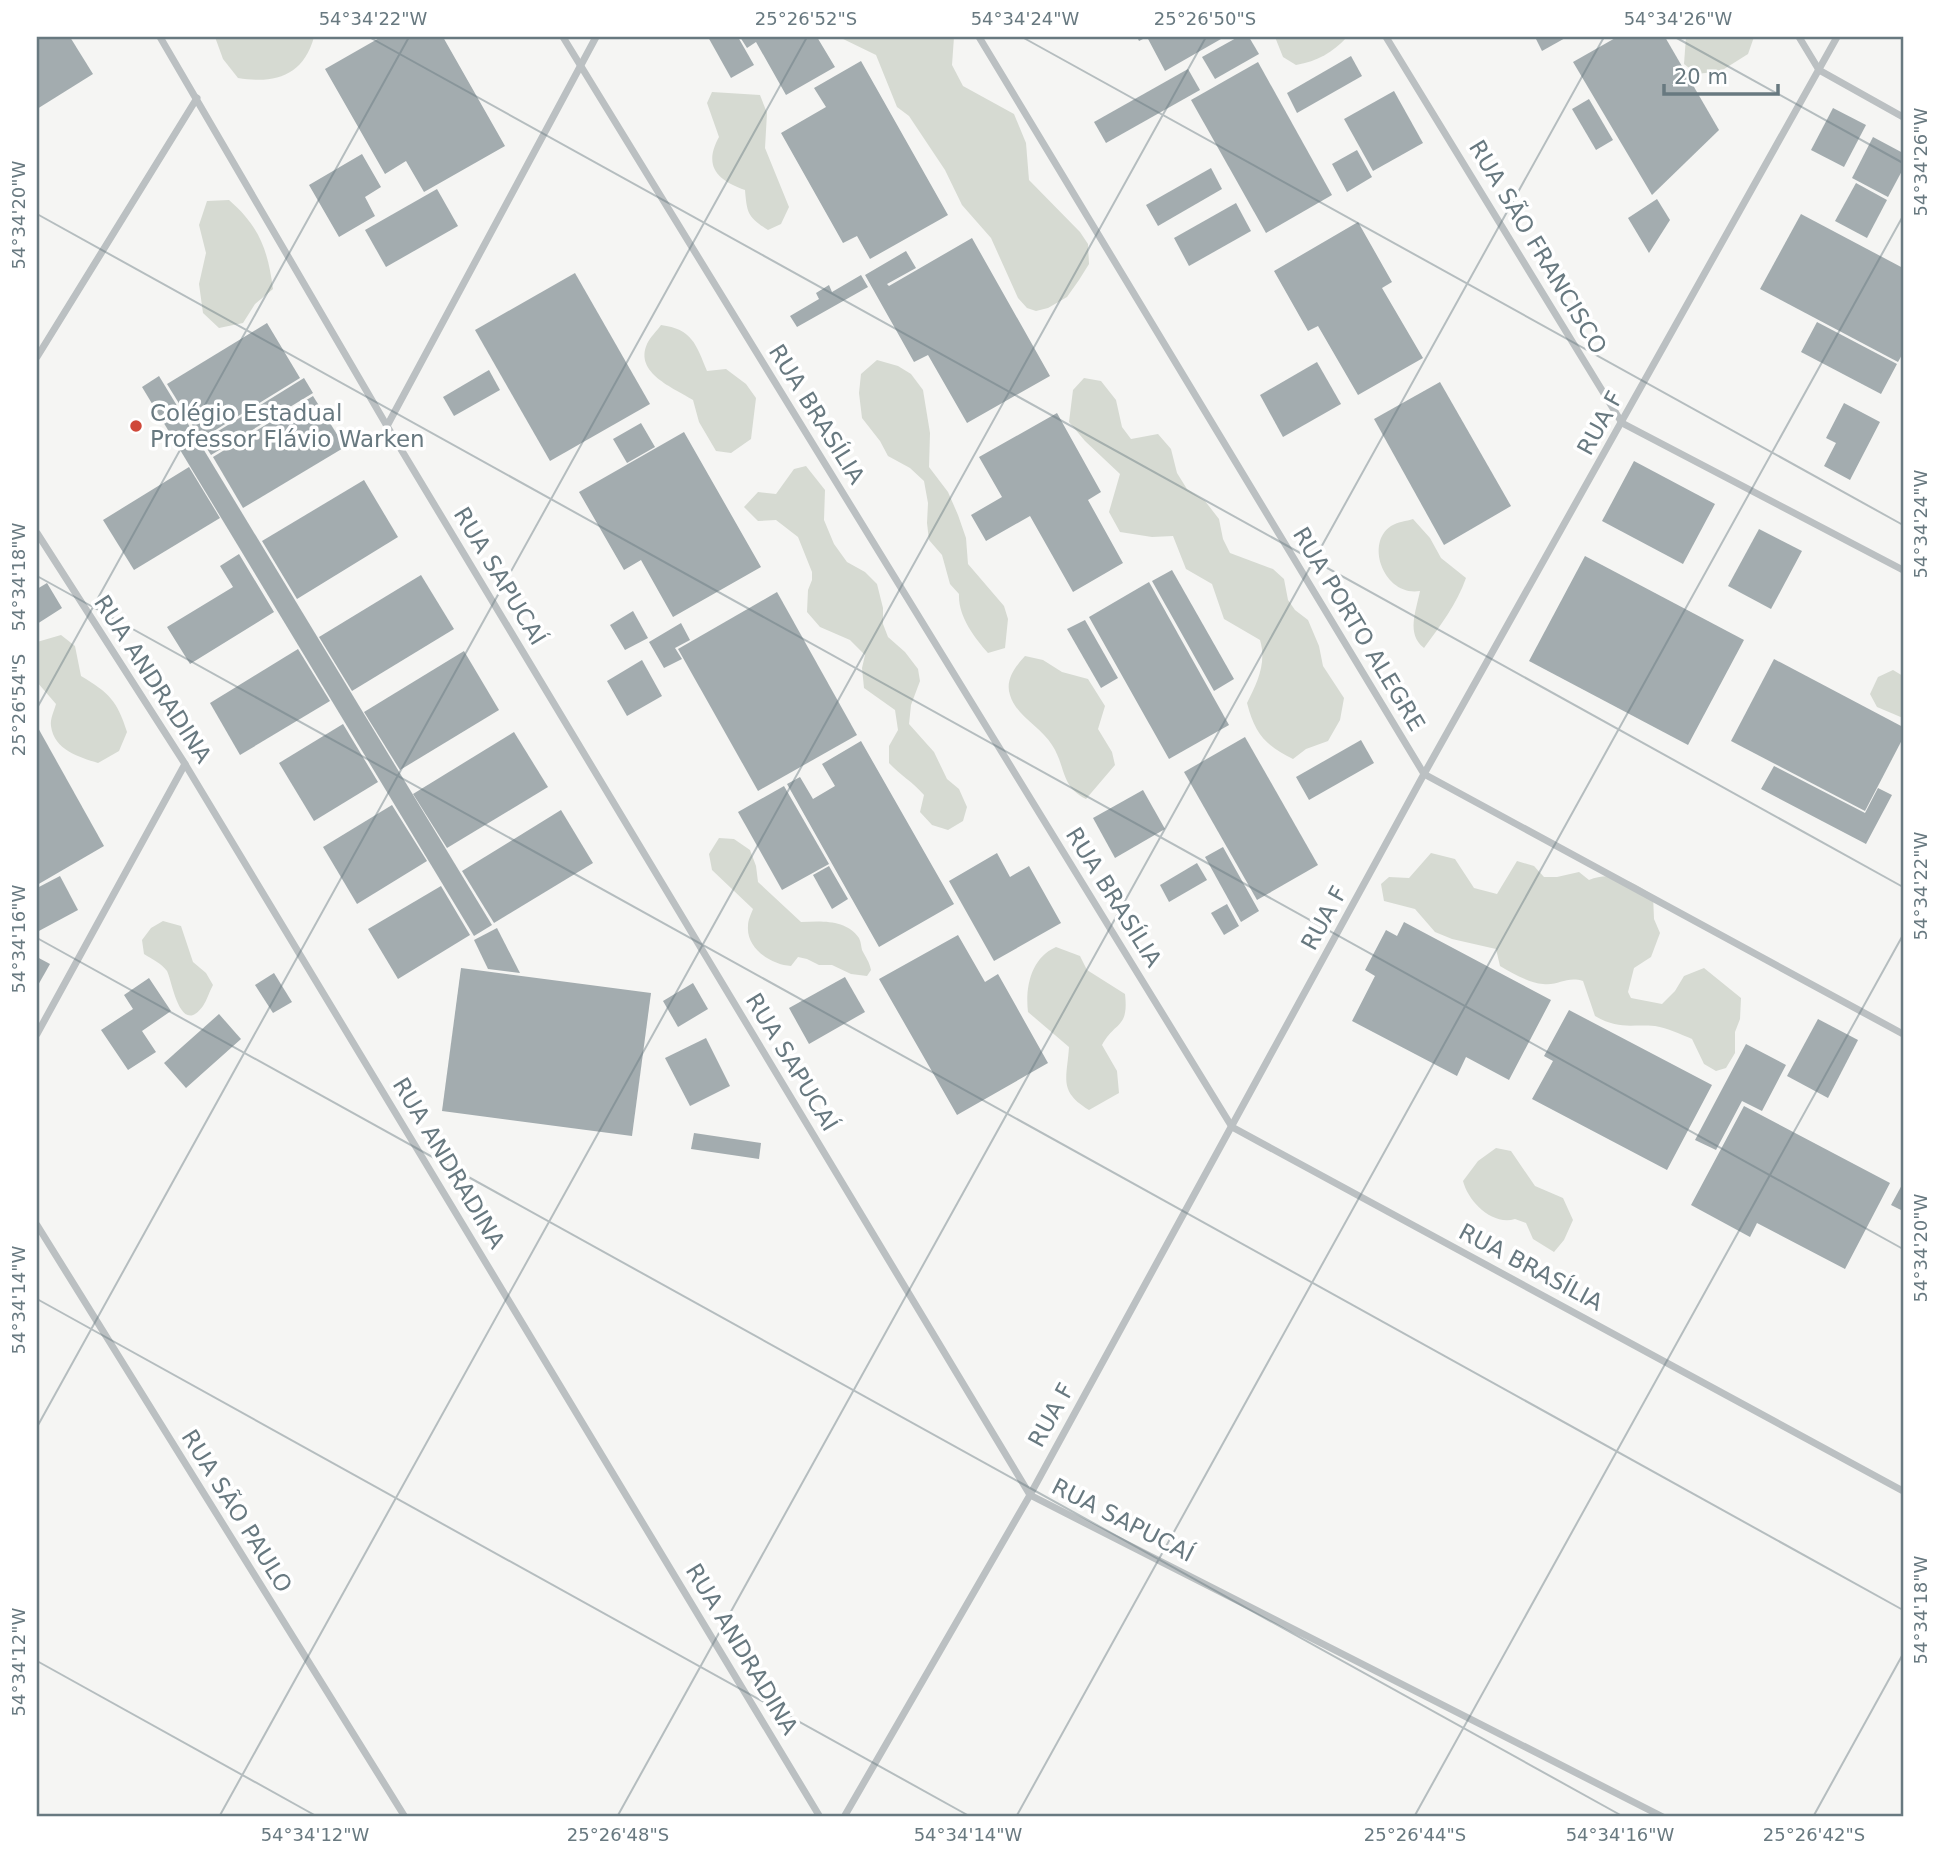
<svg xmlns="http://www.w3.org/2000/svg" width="1940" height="1854" font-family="'DejaVu Sans',sans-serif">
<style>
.green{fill:#d6dad2}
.building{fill:#a3acaf}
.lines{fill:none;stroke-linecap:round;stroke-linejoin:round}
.minor{stroke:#bbc0c2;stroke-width:7}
.ticks{fill:none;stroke:#687980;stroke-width:2;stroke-opacity:0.45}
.poi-dot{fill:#cf4839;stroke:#fff;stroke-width:2.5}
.labels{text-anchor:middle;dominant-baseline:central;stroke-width:7;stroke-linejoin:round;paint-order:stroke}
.street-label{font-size:23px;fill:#687980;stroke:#fff}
.poi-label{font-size:23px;fill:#687980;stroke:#fff;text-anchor:start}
.neatline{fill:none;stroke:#687980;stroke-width:2.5}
.ticks-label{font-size:18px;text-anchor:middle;fill:#687980}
</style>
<rect width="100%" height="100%" fill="#f5f5f3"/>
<g class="green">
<path d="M215,37H314C303,76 275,84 238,78L223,59Z"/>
<path d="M839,37H954L952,65L963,86L1014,114L1026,143L1029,180L1080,232L1088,244L1089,264L1079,280L1067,297L1048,308L1036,311L1027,308L1018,298L991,238L962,205L945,170L909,116L897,107L876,55Z"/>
<path d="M1275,37H1347C1332,53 1318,61 1296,65L1283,57Z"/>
<path d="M1686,37H1754L1748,54L1721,71L1697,74L1684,64Z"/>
<path d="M712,92L760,95L767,113L765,148L789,207L781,224L768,230C748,217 747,214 745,190C717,180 703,166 719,137L707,103Z"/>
<path d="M229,200C259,226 268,250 273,289L255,304L243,323L219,328L203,313L199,284L206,253L199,225L207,201Z"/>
<path d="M661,325C692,329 696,344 707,371L726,369L746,384L756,398L751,439L731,453L716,451L699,422L693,400C674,388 634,373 647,344C650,337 657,331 661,325Z"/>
<path d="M877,360L898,366L911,374L923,390L930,433L929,467L948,492L958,515L966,538L968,564L1004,606L1008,619L1005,648L988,653C974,637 958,616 959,594L950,584L942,555L929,540L927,523L928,503L924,481L910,468L888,456L880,441L862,418L859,393L861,374Z"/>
<path d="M1084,378L1101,381L1116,400L1122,427L1131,439L1158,434L1171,449L1177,473L1187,489L1205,501L1219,519L1223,539L1230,553L1273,569L1284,579L1288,600L1295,610L1308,620L1319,646L1323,666L1344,698L1340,720L1328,741L1306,749L1293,759C1265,745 1255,734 1247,703C1257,683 1267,663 1260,640L1224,619L1212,584L1186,569L1173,536L1152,537L1120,532L1109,512L1120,474L1085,441L1069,422L1073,390Z"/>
<path d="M806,466L825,490L824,520L834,544L847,562L865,572L877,584L883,608V624L888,637L905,652L918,669L920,681L911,705L909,724L934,752L947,779L959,789L967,807L963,821L948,830L932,825L920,812L924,795C913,782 900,775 889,763V746L898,730L895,710L864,688L862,668L865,655L850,640L820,627L807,612L808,590L812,580V572L798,537L776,520L758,521L744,507L758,492L776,494L794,469Z"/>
<path d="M1413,519L1430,538L1441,558L1466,578C1457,604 1440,626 1424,648C1406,634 1416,611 1420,591C1385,597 1364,544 1391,526C1397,522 1407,521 1413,519Z"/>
<path d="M61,635L75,646L81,676C109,693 117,700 127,732L119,751L98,763C79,757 54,750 51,726C50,719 54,711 56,704L37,682V642Z"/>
<path d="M1025,656L1043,660L1062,672L1088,679L1105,706L1098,729L1112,752L1115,765L1086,799C1060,786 1066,766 1052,745C1041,727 1016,716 1010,695C1005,680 1015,667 1025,656Z"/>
<path d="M1893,670L1903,676V718L1877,707L1870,694L1878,677Z"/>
<path d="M719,838L734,839L750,850L756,866L758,882L801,922C821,921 846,919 859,938C861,942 861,946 862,950C866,958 869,961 871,970L867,976L851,974L832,965H819L807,959L798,957L791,966C772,965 746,949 748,926C748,920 751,914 753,909L712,870L709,854Z"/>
<path d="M1431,853L1455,859L1474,888L1497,894L1517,861L1534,866L1544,877H1557L1579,872L1589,880C1613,870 1632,882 1653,895L1654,919L1660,933L1651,957L1634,968L1628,992L1631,998L1662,1004L1675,991L1684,976L1704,968L1741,998L1740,1019L1735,1032V1053L1726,1068L1716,1071L1704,1064L1692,1039C1680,1034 1668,1028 1655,1026C1629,1024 1620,1030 1595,1016L1583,981C1566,976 1559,986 1543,984C1529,983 1512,973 1500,966L1496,949L1452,939L1435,932L1415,909L1384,901L1381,884L1389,877L1409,878Z"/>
<path d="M163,921L181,926L193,962L206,973L213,985C209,992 207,1000 203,1006C180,1038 172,980 167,971C162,964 152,959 144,954L142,940L151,928Z"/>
<path d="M1056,947L1080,956L1087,970L1125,994C1129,1029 1115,1021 1102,1045L1117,1071L1119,1093L1089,1110C1058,1091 1067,1079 1069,1047L1028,1012C1025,987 1031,958 1056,947Z"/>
<path d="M1496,1148L1511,1151L1535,1186L1563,1198L1573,1220L1564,1240L1554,1252L1533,1239L1526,1223L1515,1219C1492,1226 1468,1201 1463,1181L1478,1161Z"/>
</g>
<g class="building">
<path d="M37,37H70L93,74L37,109Z"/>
<path d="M381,37H443L505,146L424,192L406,161L385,174L325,69Z"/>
<path d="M708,37H738L754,65L731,78Z"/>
<path d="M740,37H817L835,67L786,95L756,42L747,48Z"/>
<path d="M1137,37H1220L1221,39L1165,71L1147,37L1139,41Z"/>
<path d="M1238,37H1249L1259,54L1215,79L1202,57Z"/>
<path d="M1535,37H1567L1542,51Z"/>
<path d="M1617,37H1665L1719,130L1652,195L1573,62Z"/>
<path d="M1351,56L1362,76L1297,113L1287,93Z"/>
<path d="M861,61L948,215L870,259L857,236L843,243L781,133L826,107L814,88Z"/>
<path d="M1258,62L1332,195L1266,233L1191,100Z"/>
<path d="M1188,69L1200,90L1106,143L1094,122Z"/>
<path d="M1394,91L1423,143L1373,171L1344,119Z"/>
<path d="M1589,99L1613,140L1596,150L1572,109Z"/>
<path d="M1833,108L1866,125L1844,167L1811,150Z"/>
<path d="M1873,137L1903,153V169L1888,197L1852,178Z"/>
<path d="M1357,150L1372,177L1347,192L1332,164Z"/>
<path d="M362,154L381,187L365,197L375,216L339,237L309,185Z"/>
<path d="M1211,168L1222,189L1158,226L1146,205Z"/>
<path d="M1856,183L1887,200L1867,238L1835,221Z"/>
<path d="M437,189L458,226L386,267L365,230Z"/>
<path d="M1657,199L1670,220L1649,253L1628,218Z"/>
<path d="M1236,203L1251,231L1189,266L1174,238Z"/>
<path d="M1801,214L1903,268V353L1898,362L1760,289Z"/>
<path d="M1358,222L1392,282L1382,288L1423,358L1358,395L1318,326L1308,331L1274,271Z"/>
<path d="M972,238L1050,376L967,423L928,355L914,362L865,275L906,251L916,268L887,284L889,286Z"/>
<path d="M575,273L650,404L550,461L475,330Z"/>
<path d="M861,275L868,287L797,327L790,316L819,299L816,293L829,285L832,292Z"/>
<path d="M1817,322L1897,364L1881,394L1801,352Z"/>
<path d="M267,323L300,378L201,439L167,384Z"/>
<path d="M1317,362L1341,404L1283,437L1260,395Z"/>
<path d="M489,370L500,390L454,416L443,397Z"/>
<path d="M159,376L492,925L474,936L142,387Z"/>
<path d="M304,378L313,393L211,455L202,441Z"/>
<path d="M1440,382L1511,506L1444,545L1374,419Z"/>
<path d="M313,396L345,447L243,508L213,457Z"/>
<path d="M1844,403L1880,422L1850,480L1824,466L1836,443L1826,438Z"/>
<path d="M1057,413L1101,492L1088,500L1123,563L1073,592L1030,516L986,541L971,515L1002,497L979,457Z"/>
<path d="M641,423L655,447L627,463L613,439Z"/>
<path d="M684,432L761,567L673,617L641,560L624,570L579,492Z"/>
<path d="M1634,461L1715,504L1683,564L1602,521Z"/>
<path d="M189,467L220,518L134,570L103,520Z"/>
<path d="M364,480L398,537L297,599L262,541Z"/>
<path d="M1759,529L1802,551L1771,609L1728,586Z"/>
<path d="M239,554L274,612L190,664L167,627L233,587L220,566Z"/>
<path d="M1585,556L1744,640L1688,745L1529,661Z"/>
<path d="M1172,570L1234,679L1214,691L1152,581Z"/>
<path d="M421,575L454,629L352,691L319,637Z"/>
<path d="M1149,582L1229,725L1169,759L1089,617Z"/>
<path d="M47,583L62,608L37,624V589Z"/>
<path d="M777,592L857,735L758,791L678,649Z"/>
<path d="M633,611L648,638L625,650L610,625Z"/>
<path d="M1085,620L1118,678L1101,688L1067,629Z"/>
<path d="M681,623L690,640L675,648L682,659L664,668L649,642Z"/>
<path d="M298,649L330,701L240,755L210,703Z"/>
<path d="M464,651L499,710L400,770L364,712Z"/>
<path d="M1774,659L1903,727V738L1865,811L1731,741Z"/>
<path d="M642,660L662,696L627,716L607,681Z"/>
<path d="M343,724L378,782L314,821L279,763Z"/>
<path d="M37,726L104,846L37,885Z"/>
<path d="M514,732L548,787L447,848L413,794Z"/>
<path d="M1245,737L1318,865L1257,900L1184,772Z"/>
<path d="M1361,740L1374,763L1309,800L1296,777Z"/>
<path d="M861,741L954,904L879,947L787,784L800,777L813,799L835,786L822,764Z"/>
<path d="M1774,766L1865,813L1878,788L1892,795L1866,844L1761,789Z"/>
<path d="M784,786L829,864L782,890L738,812Z"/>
<path d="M1143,790L1165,829L1115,858L1093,818Z"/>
<path d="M392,805L427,861L357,904L323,847Z"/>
<path d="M561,810L593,863L494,923L462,871Z"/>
<path d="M1223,847L1259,911L1241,922L1205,857Z"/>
<path d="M997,853L1010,877L1029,866L1061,923L994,961L949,881Z"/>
<path d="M1197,863L1207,880L1169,902L1160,885Z"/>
<path d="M829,866L848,899L832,909L813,875Z"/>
<path d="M60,876L78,910L37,932V888Z"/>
<path d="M441,886L470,935L398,979L368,929Z"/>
<path d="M1227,904L1239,926L1224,935L1211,913Z"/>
<path d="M1404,922L1551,1000L1509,1080L1466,1057L1457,1076L1352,1021L1375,976L1365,970L1386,930L1397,936Z"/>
<path d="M497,928L520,973L488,969L474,940Z"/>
<path d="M958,935L985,982L998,974L1048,1063L957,1115L879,979Z"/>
<path d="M37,957L50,964L37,987Z"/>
<path d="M461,968L651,993L632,1136L442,1111Z"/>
<path d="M274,973L292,1002L273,1013L255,985Z"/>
<path d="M845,977L865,1012L809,1044L789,1008Z"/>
<path d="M149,978L171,1011L142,1031L156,1052L128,1070L101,1030L133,1009L124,995Z"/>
<path d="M693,983L708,1009L678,1027L663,1001Z"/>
<path d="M1569,1010L1712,1085L1667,1170L1532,1099L1553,1061L1544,1056Z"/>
<path d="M219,1014L241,1039L186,1088L164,1063Z"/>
<path d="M1818,1019L1858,1040L1828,1098L1787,1076Z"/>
<path d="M706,1038L730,1086L690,1106L665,1058Z"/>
<path d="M1746,1044L1786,1065L1762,1111L1742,1101L1716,1150L1695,1140Z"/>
<path d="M1744,1106L1890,1183L1845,1269L1757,1223L1750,1237L1691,1205Z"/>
<path d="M694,1133L761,1143L759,1159L691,1149Z"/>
<path d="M1903,1183V1211L1891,1205Z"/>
</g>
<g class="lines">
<g class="minor">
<path d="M160,37L387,426L1030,1495L1663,1817"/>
<path d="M563,37L1232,1127L1903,1491"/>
<path d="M979,37L1424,774L1903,1034"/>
<path d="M1386,37L1622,423L1903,570"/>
<path d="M1799,37L1819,70L1903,117"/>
<path d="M37,357L197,98"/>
<path d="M387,426L596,37"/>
<path d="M37,533L185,764L820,1817"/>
<path d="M37,1034L185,764"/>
<path d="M37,1225L405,1817"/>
<path d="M844,1817L1030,1495L1424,774L1837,37"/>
</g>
</g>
<path class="ticks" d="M369,37L1903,887M1022,37L1903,525M1675,37L1903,163M37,214L1903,1249M37,576L1903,1610M37,708L409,37M37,938L1624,1817M37,1299L971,1817M37,1427L807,37M37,1661L318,1817M219,1817L1206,37M617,1817L1604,37M1016,1817L1903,216M1414,1817L1903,935M1813,1817L1903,1654"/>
<circle class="poi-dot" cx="136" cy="426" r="7"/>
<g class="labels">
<g class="street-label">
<text transform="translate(1538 247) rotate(59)">RUA SÃO FRANCISCO</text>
<text transform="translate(817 414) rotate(58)">RUA BRASÍLIA</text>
<text transform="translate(1600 423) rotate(-61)">RUA F</text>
<text transform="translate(500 576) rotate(59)">RUA SAPUCAÍ</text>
<text transform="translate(1359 629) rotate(59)">RUA PORTO ALEGRE</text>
<text transform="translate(153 679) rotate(57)">RUA ANDRADINA</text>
<text transform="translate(1114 897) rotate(58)">RUA BRASÍLIA</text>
<text transform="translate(1324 918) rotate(-61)">RUA F</text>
<text transform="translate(792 1062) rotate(59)">RUA SAPUCAÍ</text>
<text transform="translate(449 1163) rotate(59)">RUA ANDRADINA</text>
<text transform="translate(1531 1267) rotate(28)">RUA BRASÍLIA</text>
<text transform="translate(1051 1415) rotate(-61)">RUA F</text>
<text transform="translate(237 1511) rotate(58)">RUA SÃO PAULO</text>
<text transform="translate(1123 1520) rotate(27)">RUA SAPUCAÍ</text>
<text transform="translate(742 1649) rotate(59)">RUA ANDRADINA</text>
</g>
<g class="poi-label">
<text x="150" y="413">Colégio Estadual<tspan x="150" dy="26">Professor Flávio Warken</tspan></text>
</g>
</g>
<rect width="1940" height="1854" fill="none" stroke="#ffffff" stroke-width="77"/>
<path d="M1664 84v10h114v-10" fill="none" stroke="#687980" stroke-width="3.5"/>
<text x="1674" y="84" font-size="21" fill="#687980" stroke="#ffffff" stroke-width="5" paint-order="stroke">20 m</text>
<rect x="38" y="38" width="1864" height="1777" class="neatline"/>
<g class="ticks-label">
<text x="373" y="25">54°34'22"W</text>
<text x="806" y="25">25°26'52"S</text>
<text x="1025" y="25">54°34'24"W</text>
<text x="1205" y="25">25°26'50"S</text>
<text x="1678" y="25">54°34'26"W</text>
<text transform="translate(1921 162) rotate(-90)" y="6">54°34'26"W</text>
<text transform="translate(19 215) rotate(-90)" y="6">54°34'20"W</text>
<text transform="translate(1921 524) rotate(-90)" y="6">54°34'24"W</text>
<text transform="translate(19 577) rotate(-90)" y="6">54°34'18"W</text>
<text transform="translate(19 705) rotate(-90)" y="6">25°26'54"S</text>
<text transform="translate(1921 886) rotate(-90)" y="6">54°34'22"W</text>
<text transform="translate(19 939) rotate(-90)" y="6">54°34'16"W</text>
<text transform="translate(1921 1248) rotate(-90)" y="6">54°34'20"W</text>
<text transform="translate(19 1300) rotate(-90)" y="6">54°34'14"W</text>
<text transform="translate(1921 1610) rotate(-90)" y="6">54°34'18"W</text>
<text transform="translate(19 1662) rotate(-90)" y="6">54°34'12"W</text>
<text x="315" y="1841">54°34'12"W</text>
<text x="618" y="1841">25°26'48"S</text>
<text x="968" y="1841">54°34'14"W</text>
<text x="1415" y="1841">25°26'44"S</text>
<text x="1620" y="1841">54°34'16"W</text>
<text x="1814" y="1841">25°26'42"S</text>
</g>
</svg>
